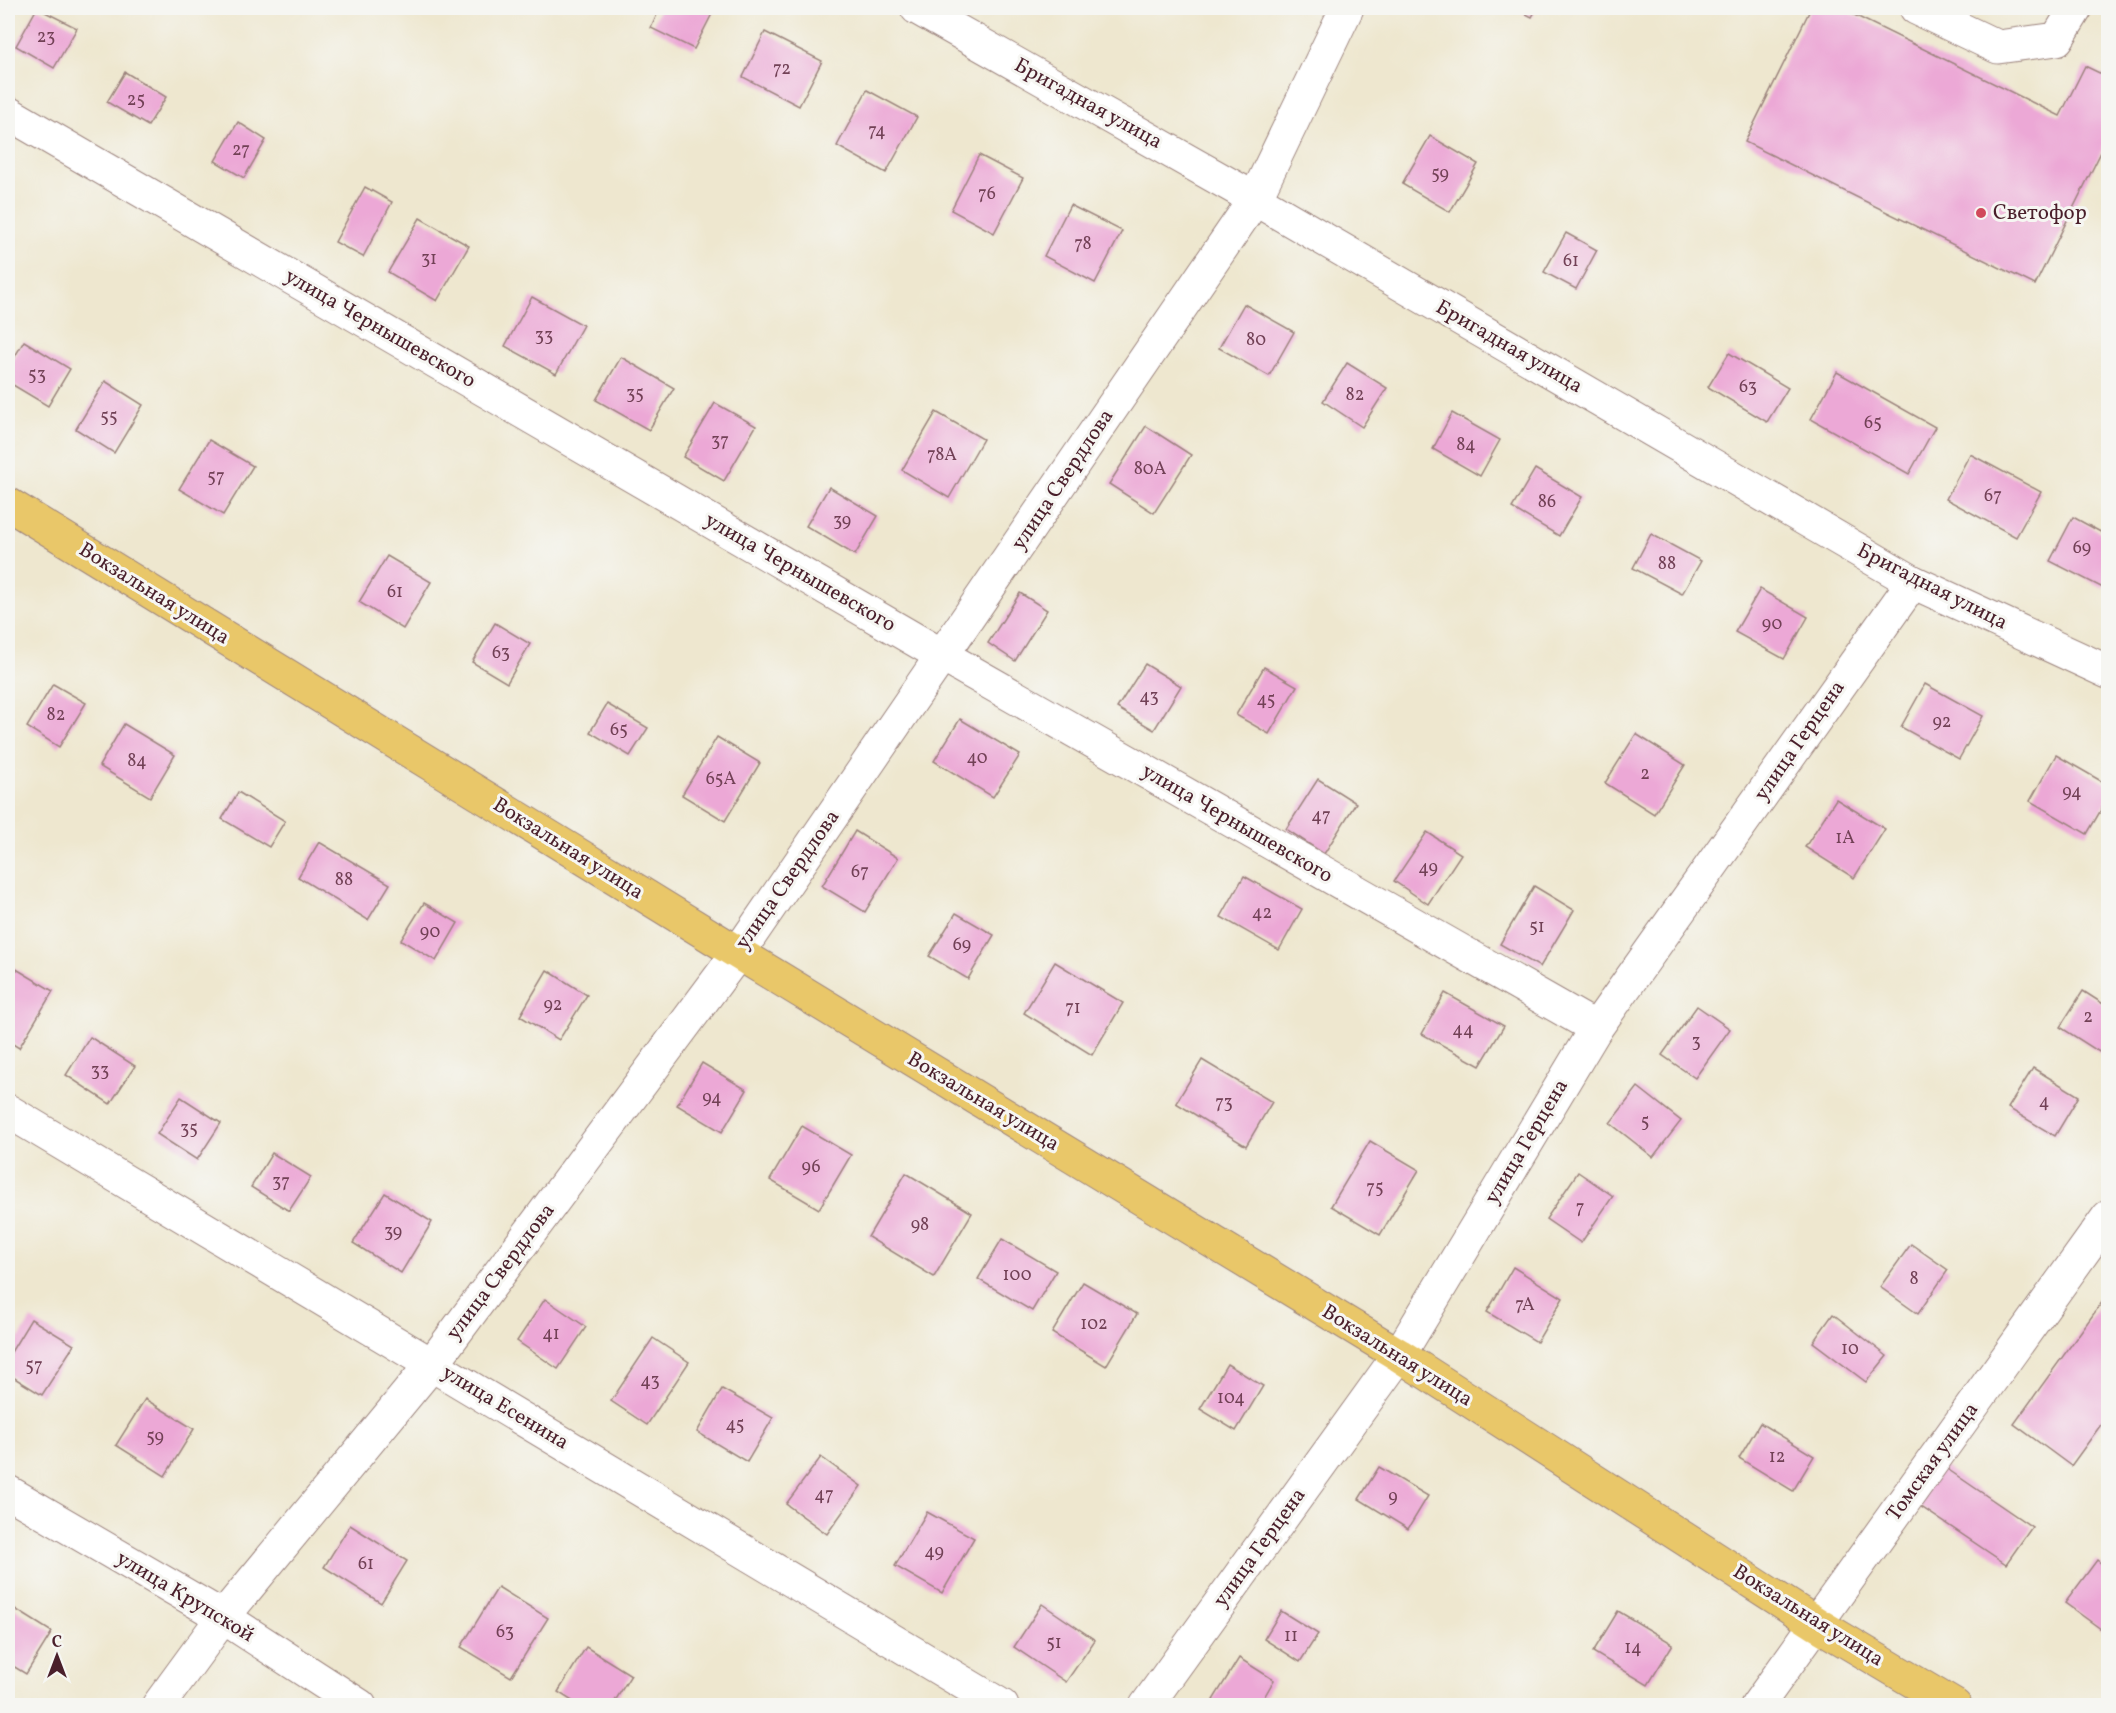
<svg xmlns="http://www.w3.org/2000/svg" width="2116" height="1713" font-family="Vollkorn,serif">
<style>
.building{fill:#eca8d6}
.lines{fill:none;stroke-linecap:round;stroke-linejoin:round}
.minor-casing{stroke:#9c837d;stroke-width:35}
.major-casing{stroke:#9c837d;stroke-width:35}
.minor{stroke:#fff;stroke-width:33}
.major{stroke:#e9c769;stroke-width:33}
.poi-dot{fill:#d1495b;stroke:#f6f6f2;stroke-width:2}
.labels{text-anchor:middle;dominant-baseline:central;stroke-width:6;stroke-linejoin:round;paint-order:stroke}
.number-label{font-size:18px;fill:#724156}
.street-label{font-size:21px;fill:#4a1f2b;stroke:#f6f6f2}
.poi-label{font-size:21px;fill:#4a1f2b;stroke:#f6f6f2;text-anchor:start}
</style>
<rect width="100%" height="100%" fill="#f6f6f2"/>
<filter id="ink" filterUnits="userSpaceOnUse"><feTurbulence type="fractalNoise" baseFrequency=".0167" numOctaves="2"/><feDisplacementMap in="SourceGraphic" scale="12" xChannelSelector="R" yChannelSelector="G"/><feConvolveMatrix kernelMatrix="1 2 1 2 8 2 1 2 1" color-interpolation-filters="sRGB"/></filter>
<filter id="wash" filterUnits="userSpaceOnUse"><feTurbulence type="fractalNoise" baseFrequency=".008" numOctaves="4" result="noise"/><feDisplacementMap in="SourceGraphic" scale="24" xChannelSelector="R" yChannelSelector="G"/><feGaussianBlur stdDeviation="1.35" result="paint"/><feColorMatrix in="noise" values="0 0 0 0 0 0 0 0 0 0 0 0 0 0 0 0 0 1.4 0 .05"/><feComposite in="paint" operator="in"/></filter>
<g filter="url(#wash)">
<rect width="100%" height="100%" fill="#eee7cf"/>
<g id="blocks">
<g class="building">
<path d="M37,8L77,28L54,68L16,46Z"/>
<path d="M660,8H715L694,49L651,28Z"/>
<path d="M1514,8H1537L1532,17Z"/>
<path d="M1811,8H1840L2060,116L2085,66L2108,77V138L2035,285L1745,142Z"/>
<path d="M765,32L822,61L799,106L743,77Z"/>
<path d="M125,72L166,97L148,126L107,102Z"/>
<path d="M867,90L917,117L886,173L837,146Z"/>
<path d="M238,122L266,140L244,178L215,161Z"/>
<path d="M1430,136L1478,164L1450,212L1402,184Z"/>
<path d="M979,155L1023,178L994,233L951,210Z"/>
<path d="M365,187L392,202L363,257L335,242Z"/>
<path d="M1070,205L1122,231L1095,283L1044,256Z"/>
<path d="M420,218L469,246L437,301L388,272Z"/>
<path d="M1566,233L1597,250L1576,289L1544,272Z"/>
<path d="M532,297L583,325L556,374L505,346Z"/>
<path d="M1244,304L1294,332L1269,376L1219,348Z"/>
<path d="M24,341L70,369L48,406L8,382V368Z"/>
<path d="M1729,353L1788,388L1767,422L1708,387Z"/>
<path d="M621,357L674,388L649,430L596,400Z"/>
<path d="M1347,363L1387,388L1362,427L1323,401Z"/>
<path d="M1837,372L1935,427L1909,474L1811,419Z"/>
<path d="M105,381L143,405L114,453L76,429Z"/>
<path d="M715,403L756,426L724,481L683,457Z"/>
<path d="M936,412L983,439L949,498L902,470Z"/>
<path d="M1452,413L1500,440L1480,476L1433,449Z"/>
<path d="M1146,426L1191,455L1154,513L1109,484Z"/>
<path d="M209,440L253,466L223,515L179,489Z"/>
<path d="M1970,454L2041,492L2016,537L1946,499Z"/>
<path d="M1535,469L1582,497L1559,536L1512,508Z"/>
<path d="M829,487L878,516L855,555L806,526Z"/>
<path d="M2073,517L2108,536V577L2103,588L2050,561Z"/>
<path d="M1651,534L1701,561L1682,594L1633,568Z"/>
<path d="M387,556L431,582L403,629L359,602Z"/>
<path d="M1760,589L1808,617L1784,659L1735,632Z"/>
<path d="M1020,593L1047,610L1015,661L988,643Z"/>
<path d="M495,623L530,644L507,683L472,662Z"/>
<path d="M1145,664L1181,686L1154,730L1117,708Z"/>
<path d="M1264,667L1297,686L1269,734L1236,715Z"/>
<path d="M53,684L86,703L59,747L27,727Z"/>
<path d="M1925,684L1983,716L1959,759L1901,727Z"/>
<path d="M607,704L648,728L630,756L590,732Z"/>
<path d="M960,719L1020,755L993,797L934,761Z"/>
<path d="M124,724L175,755L150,797L99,766Z"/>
<path d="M1636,734L1685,765L1654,814L1605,783Z"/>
<path d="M717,737L760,763L725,821L682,795Z"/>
<path d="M2056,755L2108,785V798L2087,834L2030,801Z"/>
<path d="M1318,779L1356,803L1324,854L1286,829Z"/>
<path d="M238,792L285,821L269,847L222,819Z"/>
<path d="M1836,799L1885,829L1854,878L1805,847Z"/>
<path d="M855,831L898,858L865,912L822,886Z"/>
<path d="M1427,832L1461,854L1428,904L1394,881Z"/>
<path d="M319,842L390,884L368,920L298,877Z"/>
<path d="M1244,876L1302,909L1279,950L1221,917Z"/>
<path d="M1534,886L1574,910L1540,967L1500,944Z"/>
<path d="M424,903L458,923L436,961L401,940Z"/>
<path d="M956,913L994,935L968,979L929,956Z"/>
<path d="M1055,962L1123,1003L1092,1055L1024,1013Z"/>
<path d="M13,967L53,991L19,1048L8,1041V977Z"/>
<path d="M547,970L587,995L559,1040L520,1016Z"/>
<path d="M2083,991L2108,1007L2107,1057L2060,1027Z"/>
<path d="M1445,993L1504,1026L1480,1066L1422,1034Z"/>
<path d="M1697,1006L1730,1029L1695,1078L1662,1055Z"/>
<path d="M90,1037L135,1066L110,1104L66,1075Z"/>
<path d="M1202,1060L1272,1102L1246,1146L1176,1103Z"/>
<path d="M702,1063L747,1090L722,1132L677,1105Z"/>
<path d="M2033,1068L2079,1096L2055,1136L2008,1108Z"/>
<path d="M1638,1087L1681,1121L1653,1157L1610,1123Z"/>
<path d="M181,1097L221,1123L197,1160L157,1134Z"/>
<path d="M802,1126L851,1155L819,1209L770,1180Z"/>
<path d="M1370,1141L1419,1170L1380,1235L1331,1206Z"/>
<path d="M272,1153L311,1177L289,1211L251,1187Z"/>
<path d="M1578,1172L1613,1196L1581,1243L1546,1219Z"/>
<path d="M906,1173L972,1213L934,1277L868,1237Z"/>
<path d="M385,1193L432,1222L401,1273L353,1243Z"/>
<path d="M1002,1239L1056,1271L1032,1311L978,1279Z"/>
<path d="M1911,1244L1948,1270L1918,1314L1880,1287Z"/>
<path d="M1513,1267L1563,1298L1537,1342L1487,1312Z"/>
<path d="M1083,1282L1137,1314L1106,1366L1052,1333Z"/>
<path d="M2108,1294V1415L2071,1466L2014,1424Z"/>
<path d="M545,1299L586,1327L558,1369L517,1341Z"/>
<path d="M1833,1314L1887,1356L1866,1382L1813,1342Z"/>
<path d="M31,1319L74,1345L42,1395L8,1374V1357Z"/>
<path d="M653,1338L689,1362L647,1425L611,1401Z"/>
<path d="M1227,1364L1263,1386L1236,1431L1200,1409Z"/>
<path d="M722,1389L773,1418L747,1462L697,1432Z"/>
<path d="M145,1399L194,1429L165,1476L116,1445Z"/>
<path d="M1760,1423L1814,1456L1793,1491L1739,1458Z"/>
<path d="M821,1457L861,1486L827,1534L786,1504Z"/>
<path d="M1940,1464L2032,1527L2006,1564L1914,1502Z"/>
<path d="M1379,1467L1428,1496L1408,1529L1359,1499Z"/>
<path d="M927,1512L974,1538L942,1593L895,1566Z"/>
<path d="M350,1525L407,1561L381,1603L324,1567Z"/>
<path d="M2097,1560L2108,1569V1627L2105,1632L2065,1603Z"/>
<path d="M498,1587L548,1618L511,1677L461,1647Z"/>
<path d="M1042,1604L1095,1640L1066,1682L1014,1647Z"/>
<path d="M12,1607L52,1632L26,1674L8,1663V1615Z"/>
<path d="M1281,1611L1318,1634L1300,1662L1264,1639Z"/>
<path d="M1618,1611L1673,1644L1648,1685L1593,1652Z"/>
<path d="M586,1647L631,1675L612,1706H580L558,1692Z"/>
<path d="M1239,1658L1274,1680L1259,1706H1221L1213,1700Z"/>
</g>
</g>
</g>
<g filter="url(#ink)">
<use href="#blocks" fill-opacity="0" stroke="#9c837d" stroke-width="1.5"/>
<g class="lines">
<defs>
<g id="minor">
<path d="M917,8L1255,199L1913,582L2108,672"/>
<path d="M1916,8L1998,47L2057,39L2076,8"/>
<path d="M8,113L943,656L1596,1028"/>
<path d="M8,1111L1002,1706"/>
<path d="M8,1492L223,1617L360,1706"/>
<path d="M158,1706L223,1617L432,1364L738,953L1255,199L1347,8"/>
<path d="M1146,1706L1399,1355L1596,1028L1913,582"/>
<path d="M1757,1706L2108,1217"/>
</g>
<path id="major" d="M8,504L738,953L1399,1355L1817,1624L1955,1706"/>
</defs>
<use href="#minor" class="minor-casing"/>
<use href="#major" class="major-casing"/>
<use href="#minor" class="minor"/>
<use href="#major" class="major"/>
</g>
</g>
<circle class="poi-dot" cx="1981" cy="213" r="6"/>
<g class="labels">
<g class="number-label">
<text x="46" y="37">23</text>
<text x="782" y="69">72</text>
<text x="136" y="100">25</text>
<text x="877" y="131">74</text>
<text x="241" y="150">27</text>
<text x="1440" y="174">59</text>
<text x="987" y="194">76</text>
<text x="1083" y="244">78</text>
<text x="429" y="259">31</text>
<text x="1571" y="261">61</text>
<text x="544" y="336">33</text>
<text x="1256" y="340">80</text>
<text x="37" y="375">53</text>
<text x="1748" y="387">63</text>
<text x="635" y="394">35</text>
<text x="1355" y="395">82</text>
<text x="109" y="417">55</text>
<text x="1873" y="423">65</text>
<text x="720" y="441">37</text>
<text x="1466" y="445">84</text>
<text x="942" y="455">78А</text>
<text x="1150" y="469">80А</text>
<text x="216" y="477">57</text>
<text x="1993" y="496">67</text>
<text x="1547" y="502">86</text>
<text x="842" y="521">39</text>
<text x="2082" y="548">69</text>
<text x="1667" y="564">88</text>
<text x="395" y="592">61</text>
<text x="1772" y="624">90</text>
<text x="501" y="653">63</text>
<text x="1149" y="697">43</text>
<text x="1266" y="700">45</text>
<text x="56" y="715">82</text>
<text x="1942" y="722">92</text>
<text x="619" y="730">65</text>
<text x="977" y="758">40</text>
<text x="137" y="761">84</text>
<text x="1645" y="774">2</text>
<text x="721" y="779">65А</text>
<text x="2072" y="792">94</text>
<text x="1321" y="816">47</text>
<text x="1845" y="838">1А</text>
<text x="1428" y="868">49</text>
<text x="860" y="872">67</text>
<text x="344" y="880">88</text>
<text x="1262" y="913">42</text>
<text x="1537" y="927">51</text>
<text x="430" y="932">90</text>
<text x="962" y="945">69</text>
<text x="553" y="1005">92</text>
<text x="1073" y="1008">71</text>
<text x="2088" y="1017">2</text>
<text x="1463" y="1030">44</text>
<text x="1696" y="1042">3</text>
<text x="100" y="1071">33</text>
<text x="712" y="1098">94</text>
<text x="2044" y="1102">4</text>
<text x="1224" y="1103">73</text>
<text x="1645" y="1122">5</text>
<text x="189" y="1129">35</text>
<text x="811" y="1167">96</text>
<text x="281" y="1182">37</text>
<text x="1375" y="1188">75</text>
<text x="1580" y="1208">7</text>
<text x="920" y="1225">98</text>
<text x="393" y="1232">39</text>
<text x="1017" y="1275">100</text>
<text x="1914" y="1279">8</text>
<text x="1525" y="1305">7А</text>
<text x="1094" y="1324">102</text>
<text x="551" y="1334">41</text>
<text x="1850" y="1349">10</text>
<text x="34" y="1366">57</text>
<text x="650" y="1381">43</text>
<text x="1231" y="1398">104</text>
<text x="735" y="1425">45</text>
<text x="155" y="1437">59</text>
<text x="1777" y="1457">12</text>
<text x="824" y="1495">47</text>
<text x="1393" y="1497">9</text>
<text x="934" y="1552">49</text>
<text x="366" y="1564">61</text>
<text x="505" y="1632">63</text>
<text x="1291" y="1636">11</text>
<text x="1054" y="1643">51</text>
<text x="1633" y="1648">14</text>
</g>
<g class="street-label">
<text transform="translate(1088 104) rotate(29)">Бригадная улица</text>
<text transform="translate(380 329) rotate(30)">улица Чернышевского</text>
<text transform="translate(1509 347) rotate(30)">Бригадная улица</text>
<text transform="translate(1063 480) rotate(-56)">улица Свердлова</text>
<text transform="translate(800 573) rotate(30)">улица Чернышевского</text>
<text transform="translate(1932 587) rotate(27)">Бригадная улица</text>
<text transform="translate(154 594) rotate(32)">Вокзальная улица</text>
<text transform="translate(1800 741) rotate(-55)">улица Герцена</text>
<text transform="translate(1237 824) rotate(30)">улица Чернышевского</text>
<text transform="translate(568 849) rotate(32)">Вокзальная улица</text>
<text transform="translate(788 880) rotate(-55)">улица Свердлова</text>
<text transform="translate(983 1102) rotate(31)">Вокзальная улица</text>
<text transform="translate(1527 1142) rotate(-59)">улица Герцена</text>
<text transform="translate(501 1272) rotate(-53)">улица Свердлова</text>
<text transform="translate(1397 1356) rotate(32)">Вокзальная улица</text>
<text transform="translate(505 1408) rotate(31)">улица Есенина</text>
<text transform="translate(1933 1462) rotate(-54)">Томская улица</text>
<text transform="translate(1260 1548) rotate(-54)">улица Герцена</text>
<text transform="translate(185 1597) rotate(31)">улица Крупской</text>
<text transform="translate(1808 1616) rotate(32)">Вокзальная улица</text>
</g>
<g class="poi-label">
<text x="1993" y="213">Светофор</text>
</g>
</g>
<rect width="2116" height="1713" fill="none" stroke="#f6f6f2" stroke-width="30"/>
<g transform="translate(57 1656)" stroke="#f6f6f2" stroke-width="4.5" paint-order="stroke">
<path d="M0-4.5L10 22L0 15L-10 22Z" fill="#4a1f2b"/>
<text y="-9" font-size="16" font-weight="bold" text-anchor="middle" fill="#4a1f2b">С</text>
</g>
</svg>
